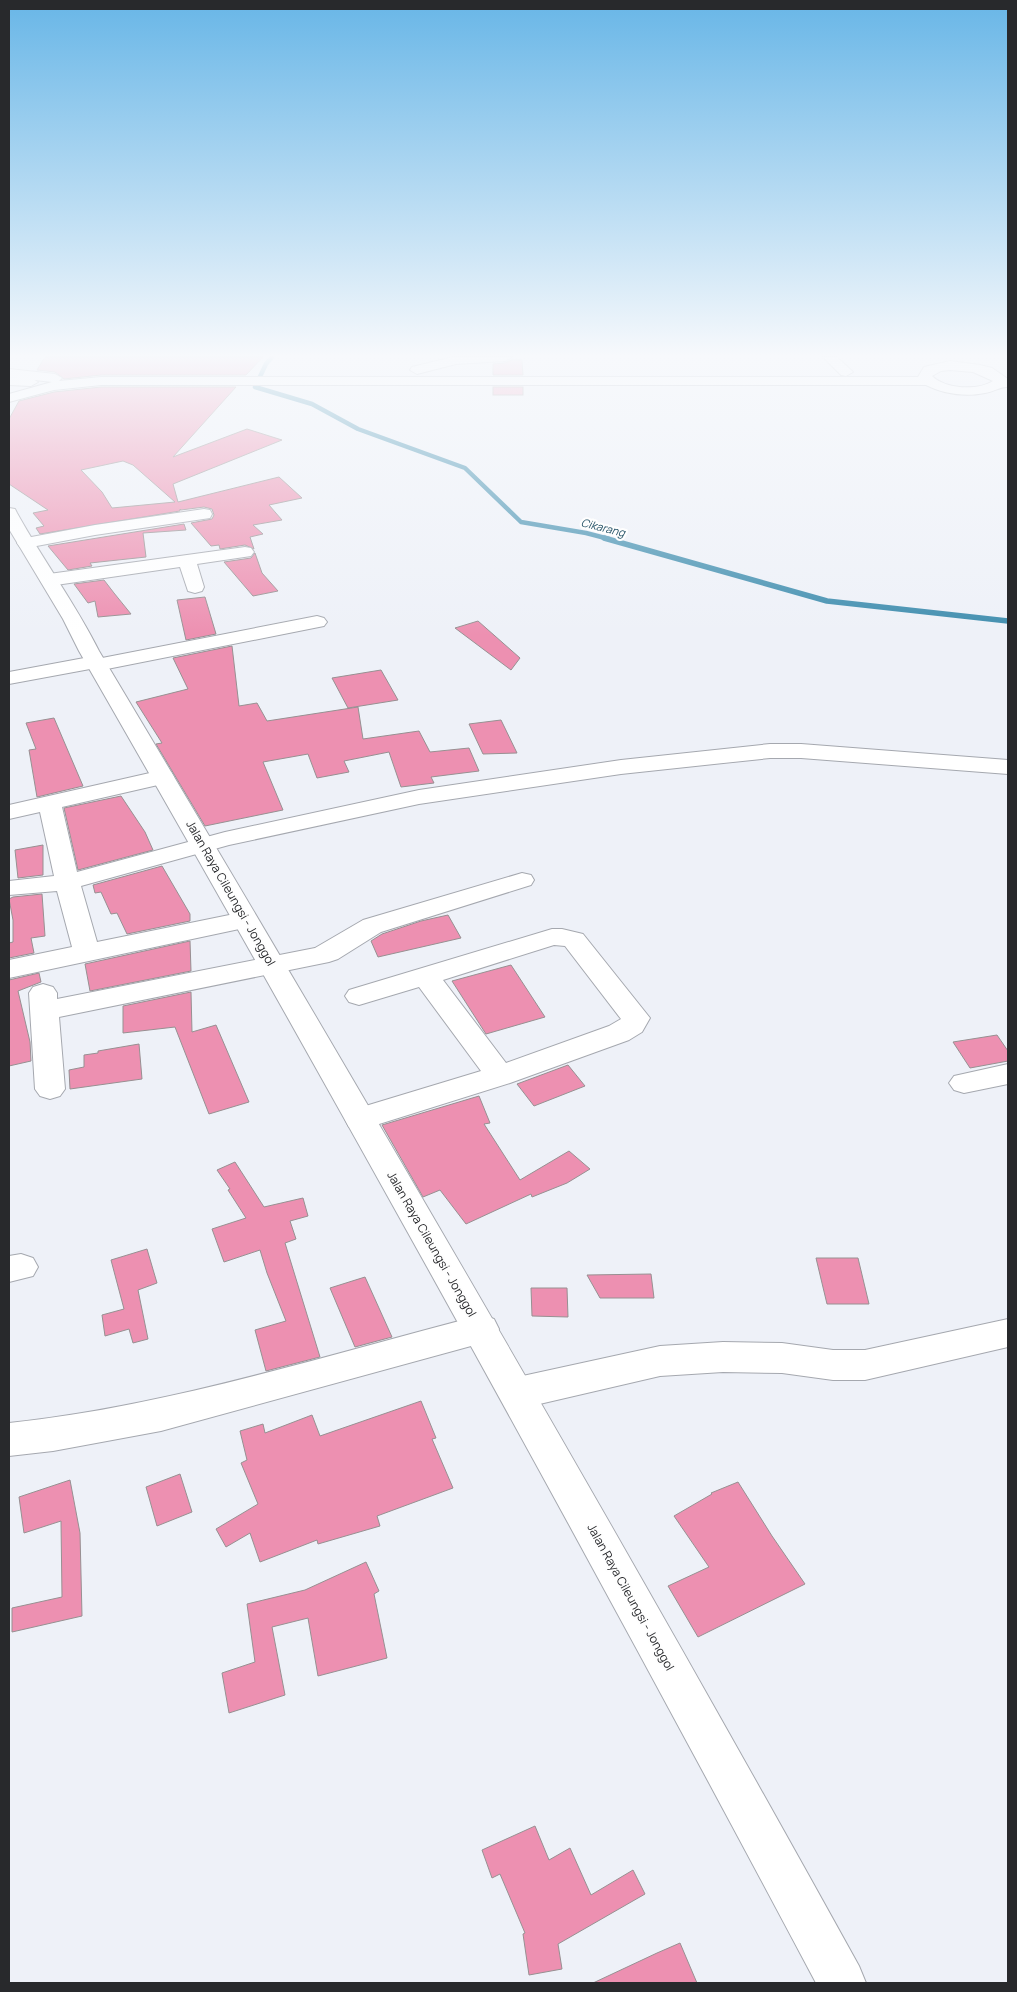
<svg xmlns="http://www.w3.org/2000/svg" width="1017" height="1992" font-family="Manrope,sans-serif">
<style>
.lines{fill:none;stroke-linecap:round;stroke-linejoin:round}
.stream-far1{stroke:#3f8dae;stroke-width:4.5}
.stream{stroke:#3f8dae;stroke-width:5.5}
.building{fill:#ed90b1;stroke:#979092;fill-rule:evenodd}
.minor-casing{stroke:#a5a8af;stroke-width:2}
.major-casing{stroke:#a5a8af;stroke-width:2}
.minor{fill:#fff;fill-rule:evenodd}
.major{fill:#fff;fill-rule:evenodd}
.labels{text-anchor:middle;dominant-baseline:central;stroke-width:4.5;stroke-linejoin:round;paint-order:stroke}
.far-water-label{font-size:11px;font-style:italic;fill:#285569;stroke:#fefefe}
.street-label{font-size:12px;fill:#28292c;stroke:#fefefe}
</style>
<rect width="100%" height="100%" fill="#eef1f8"/>
<g class="lines">
<path class="stream-far1" d="M272,357L266,364L255,387L312,404L358,429L465,468L521,522L586,533L609,539"/>
<path class="stream" d="M604,538L827,601L1008,621"/>
</g>
<g class="building">
<path d="M45,357H263L246,375H101L64,379L55,372L37,370Z"/>
<path d="M511,360H522L523,375H493V364L505,363Z"/>
<path d="M101,387H236L173,457L247,429L282,440L173,484L178,502L279,477L302,498L269,505L282,520L253,525L263,534L250,537L254,549L245,545L220,549L219,545L211,546L191,523L212,519L214,515L212,509L204,507L181,510L180,509V511L40,534L36,528L44,526L33,513L48,510L9,484V419L19,401L54,392ZM123,461L133,465L175,502L112,508L102,492L81,470Z"/>
<rect x="493" y="387" width="30" height="8"/>
<path d="M184,524L186,530L143,533L146,557L90,563L92,566L68,570L48,546Z"/>
<path d="M255,553L262,573L278,591L253,596L224,562L251,558Z"/>
<path d="M104,580L114,593L131,614L98,617L95,601L88,603L74,584Z"/>
<path d="M205,597L216,634L186,640L177,600Z"/>
<path d="M478,621L520,658L511,670L455,628Z"/>
<path d="M232,646L239,706L257,703L267,721L358,707L363,739L419,731L430,752L469,748L479,771L431,777L434,783L401,787L389,752L344,761L349,772L317,778L308,754L263,762L283,810L205,826L156,744L162,743L136,702L188,689L173,658Z"/>
<path d="M381,670L398,700L348,708L332,678Z"/>
<path d="M54,718L83,786L37,797L29,750L36,749L26,723Z"/>
<path d="M501,720L517,753L483,754L469,724Z"/>
<path d="M121,796L145,832L153,850L78,870L64,808Z"/>
<path d="M43,845V875L18,878L15,850Z"/>
<path d="M162,866L190,914V921L127,934L117,913L111,914L101,892L95,893L93,885Z"/>
<path d="M42,894L45,936L31,938L34,953L9,958V943L13,942V920L9,899L13,897Z"/>
<path d="M448,915L461,938L378,957L371,941L382,934L421,921Z"/>
<path d="M190,941L191,971L90,991L85,964Z"/>
<path d="M511,965L545,1017L486,1034L452,981Z"/>
<path d="M39,973L41,982L18,991L30,1042L31,1061L9,1066V980Z"/>
<path d="M191,992L192,1032L216,1025L249,1102L209,1114L175,1027L123,1033V1006Z"/>
<path d="M997,1035L1008,1051V1061L970,1068L953,1042Z"/>
<path d="M139,1044L142,1079L70,1089L69,1070L84,1067V1055L98,1053V1051Z"/>
<path d="M568,1065L585,1086L534,1106L517,1084Z"/>
<path d="M479,1096L490,1123L484,1124L520,1180L569,1151L590,1169L567,1183L532,1197L531,1194L466,1224L440,1190L423,1197L382,1125Z"/>
<path d="M235,1162L264,1207L303,1198L308,1216L290,1221L296,1239L285,1243L320,1357L266,1371L255,1330L286,1321L267,1273L260,1250L224,1262L212,1229L246,1218L228,1190L230,1189L217,1170Z"/>
<path d="M147,1249L157,1283L138,1290L148,1339L133,1343L129,1329L105,1336L102,1315L124,1309L111,1260Z"/>
<path d="M816,1258H858L869,1304H827Z"/>
<path d="M651,1274L654,1298H600L587,1275Z"/>
<path d="M365,1277L392,1337L355,1347L330,1288Z"/>
<path d="M531,1288H567L568,1317L532,1316Z"/>
<path d="M421,1401L436,1438L432,1439L453,1488L377,1516L380,1526L318,1544L317,1540L260,1562L250,1533L226,1547L216,1529L258,1504L241,1463L247,1460L240,1431L263,1424L265,1433L312,1415L320,1436Z"/>
<path d="M180,1474L192,1512L157,1526L146,1487Z"/>
<path d="M70,1480L80,1533L82,1616L12,1632V1608L62,1597L61,1521L24,1533L19,1497Z"/>
<path d="M738,1482L772,1536L805,1584L698,1637L668,1586L709,1567L674,1516L712,1494L711,1493Z"/>
<path d="M366,1562L379,1591L374,1594L387,1658L318,1676L308,1618L272,1627L285,1695L229,1713L222,1673L255,1662L247,1604L305,1590Z"/>
<path d="M535,1826L549,1860L570,1848L591,1895L633,1870L645,1894L558,1944L562,1969L529,1975L523,1934L525,1933L500,1874L492,1878L482,1850Z"/>
<path d="M680,1943L697,1983H593L657,1953Z"/>
</g>
<g class="lines">
<defs>
<g id="minor">
<path d="M453,357H512L505,361L456,364L417,374L410,370L412,367Z"/>
<path d="M823,357H837L853,372L846,376L841,375Z"/>
<path d="M950,361L980,365L992,368L1008,379V387C1001,386 993,392 985,393C965,397 944,394 926,385H101L54,390L9,402V394L52,382L9,377V369L55,374L62,378L59,381L101,377H918L924,367ZM950,370L973,372L993,381C977,391 945,389 932,376L941,371Z"/>
<path d="M204,509L210,510L212,514L210,518L95,535L26,548L20,547L17,543L20,539L26,538L95,525Z"/>
<path d="M245,547L251,548L254,552L251,556L197,564L204,587L202,591L195,593L188,591L180,567L49,586L43,584L40,580L43,576L49,574Z"/>
<path d="M317,616L324,618L327,622L324,626L97,671L90,669L9,684V672L95,656L102,658Z"/>
<path d="M770,744H801L1008,760V774L801,758H770L621,774L419,804L229,845L81,886L97,942L244,912L253,914L257,920L253,926L244,928L9,978V960L72,947L57,891L9,895V881L54,876L40,812L9,819V805L163,770L171,772L174,777L171,782L62,807L77,872L225,832L419,790L621,760Z"/>
<path d="M522,873L531,875L534,880L531,885L381,932L338,959L329,962L59,1017L65,1089L60,1096L50,1099L40,1096L35,1089L29,993L33,987L43,984L53,987L57,993V999L315,948L363,920Z"/>
<path d="M552,929H562L583,934L650,1018L642,1032L629,1040L510,1083L360,1130L349,1127L345,1119L349,1111L481,1071L419,987L359,1005L349,1002L345,996L349,990ZM554,945L565,946L621,1019L609,1026L506,1063L443,980Z"/>
<path d="M1008,1064V1084L964,1093L954,1090L949,1083L954,1076Z"/>
<path d="M21,1254L33,1258L38,1267L33,1276L9,1282V1256Z"/>
<path d="M482,1315L494,1319L499,1329L494,1339L482,1343L161,1431L53,1451L9,1456V1423C169,1406 327,1355 482,1315Z"/>
<path d="M1008,1319V1347L865,1380H833L782,1373L723,1372L660,1376L518,1409L505,1404L500,1393L505,1382L518,1377L660,1346L723,1342L782,1343L833,1350H865Z"/>
</g>
<g id="major">
<path d="M9,377L31,378L38,382L31,386L9,385Z"/>
<path d="M9,508L15,509L17,513C43,560 75,603 99,651C359,1086 614,1523 859,1966L866,1983H816C578,1535 332,1091 79,651L63,619L9,529Z"/>
</g>
</defs>
<use href="#minor" class="minor-casing"/>
<use href="#major" class="major-casing"/>
<use href="#minor" class="minor"/>
<use href="#major" class="major"/>
</g>
<linearGradient id="sky" x2="0" y2="1"><stop stop-color="#68b6e7"/><stop offset="0.56" stop-color="#f7f9fc"/><stop offset="1" stop-color="#f7f9fc" stop-opacity="0"/></linearGradient>
<rect width="1017" height="635" fill="url(#sky)"/>
<g class="labels">
<g class="far-water-label">
<text transform="translate(603 527) rotate(14)">Cikarang</text>
</g>
<g class="street-label">
<text transform="translate(231 893) rotate(60)">Jalan Raya Cileungsi - Jonggol</text>
<text transform="translate(432 1244) rotate(60)">Jalan Raya Cileungsi - Jonggol</text>
<text transform="translate(631 1597) rotate(61)">Jalan Raya Cileungsi - Jonggol</text>
</g>
</g>
<rect width="1017" height="1992" fill="none" stroke="#28292c" stroke-width="20"/>
</svg>
